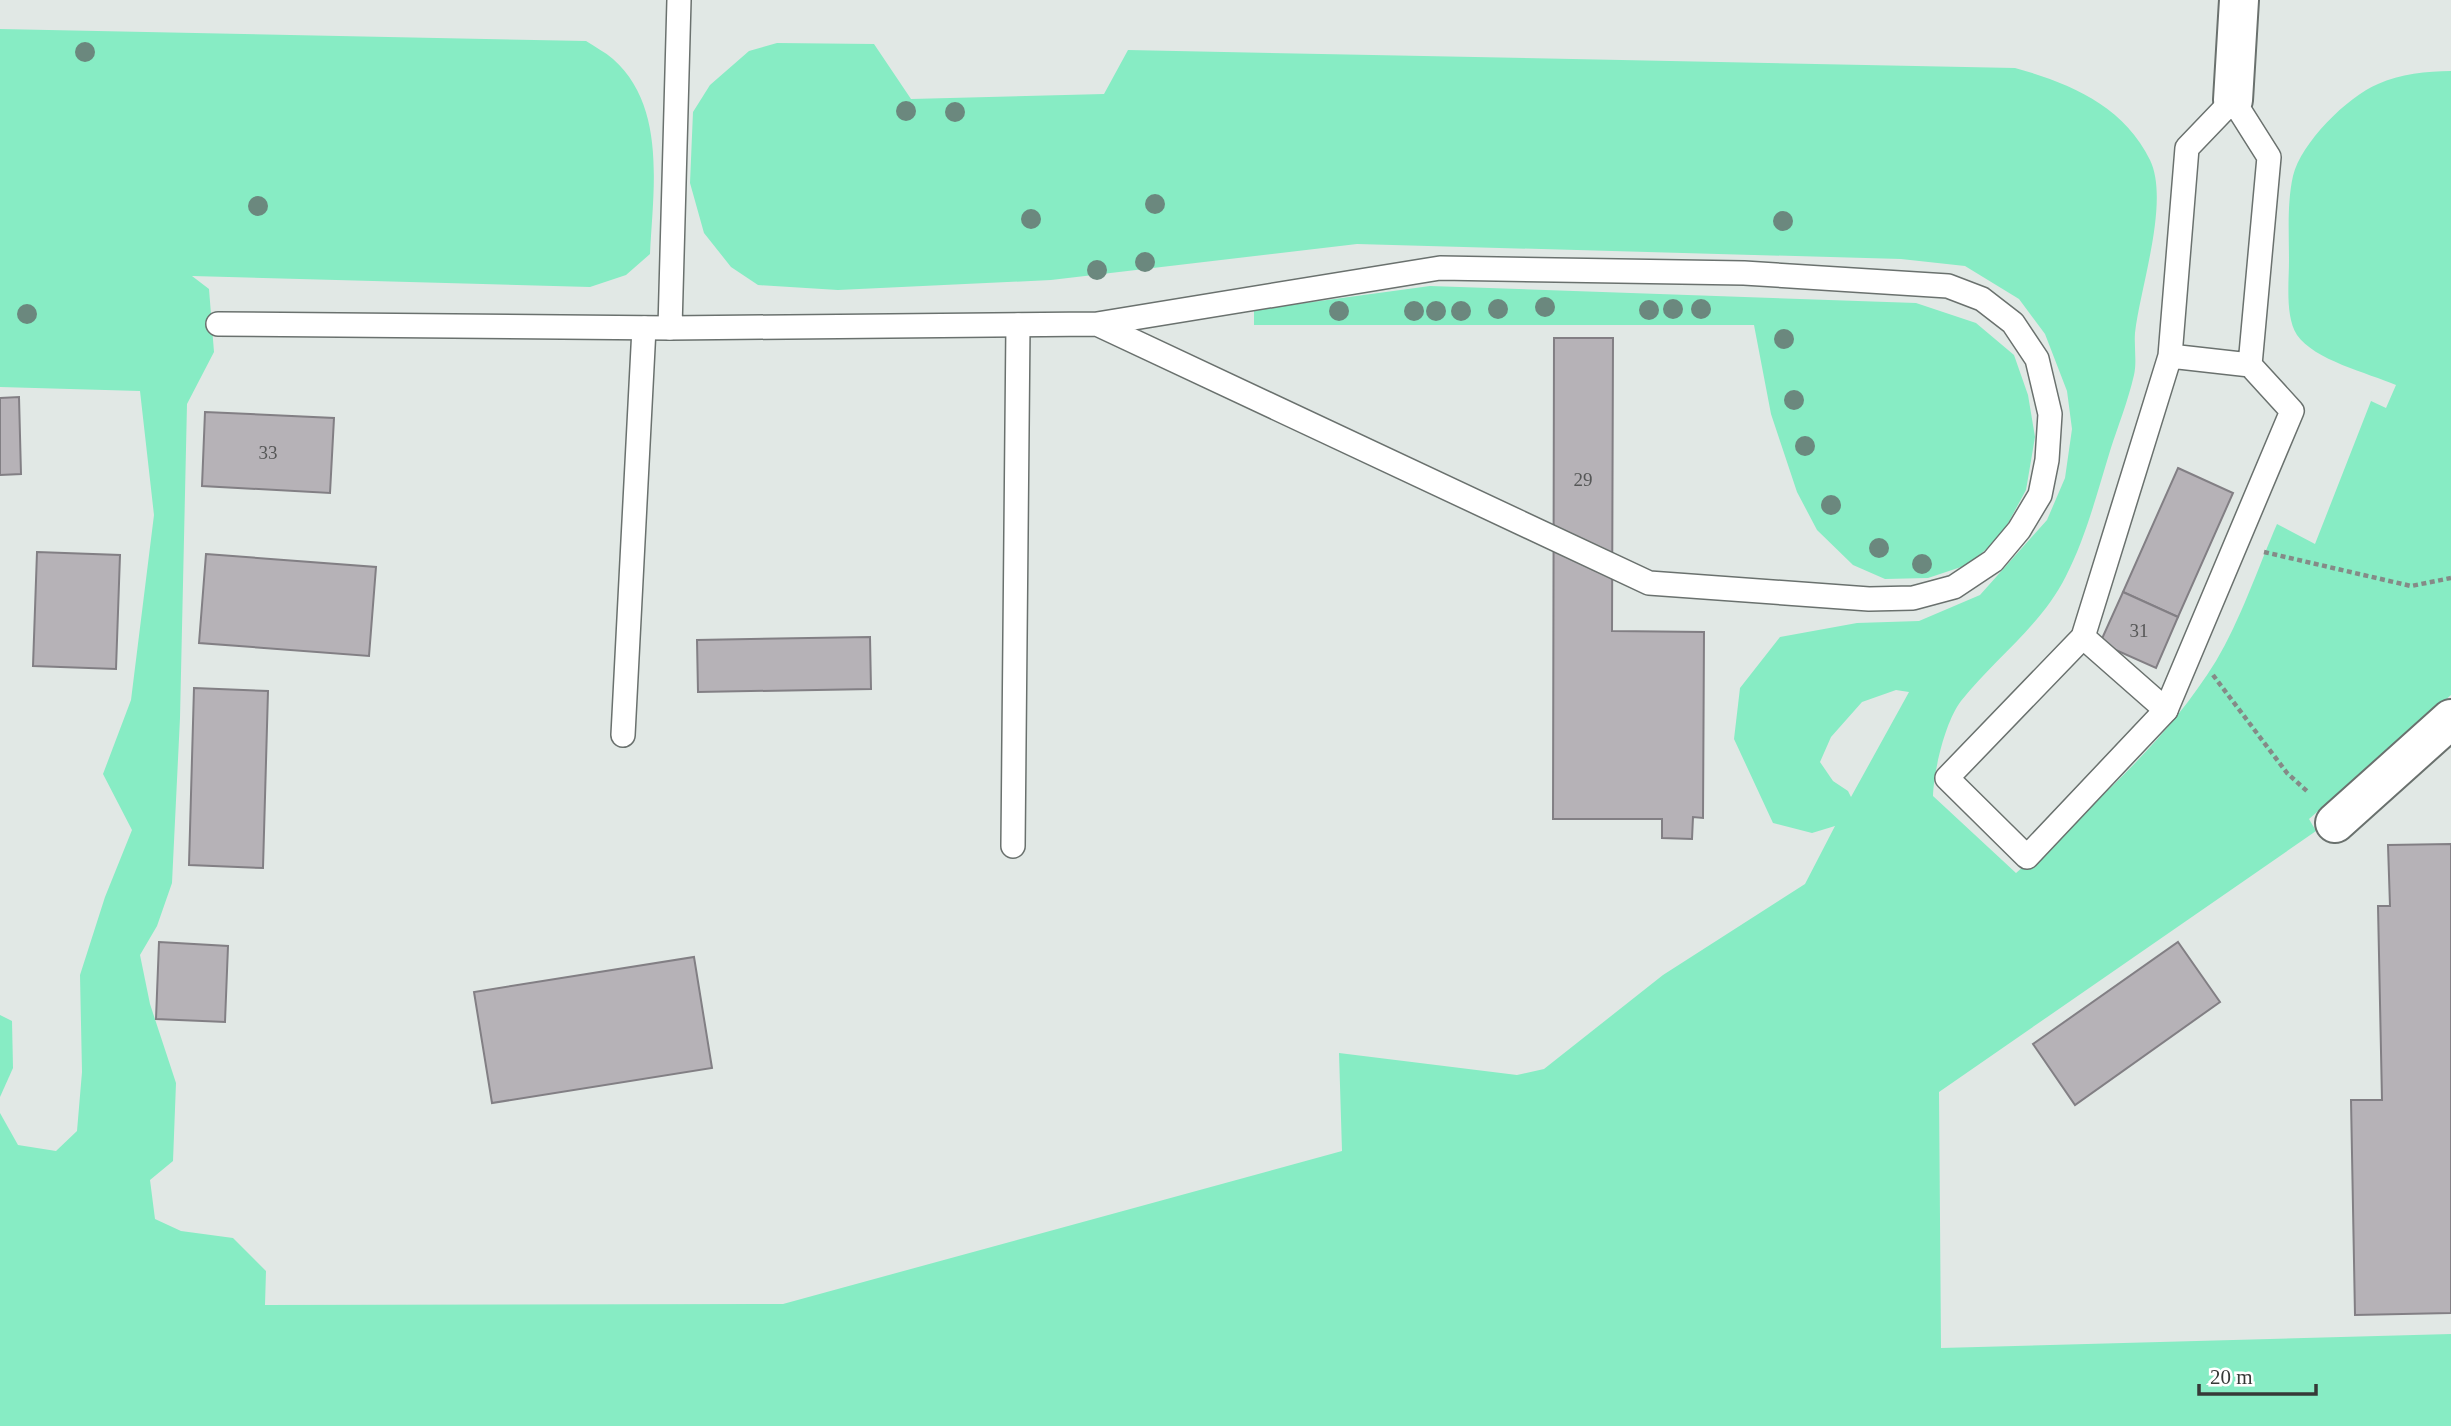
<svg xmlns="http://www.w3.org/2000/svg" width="2451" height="1426" font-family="Georgia,serif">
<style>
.green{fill:#87ecc4;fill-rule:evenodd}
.building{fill:#b6b2b7;stroke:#827f84;stroke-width:2}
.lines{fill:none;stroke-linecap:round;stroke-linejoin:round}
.lane-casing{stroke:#6a716e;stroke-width:26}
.street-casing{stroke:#6a716e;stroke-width:42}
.path{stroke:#858a87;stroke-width:4.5;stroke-dasharray:5 3.5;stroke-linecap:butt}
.lane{stroke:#fff;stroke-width:23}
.street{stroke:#fff;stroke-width:38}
.tree{fill:#6b887e}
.labels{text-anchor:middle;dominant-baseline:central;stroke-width:5;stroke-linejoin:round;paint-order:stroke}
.number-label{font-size:19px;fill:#565757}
</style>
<rect width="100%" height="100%" fill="#e1e8e5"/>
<g class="green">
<path d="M0,29L586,41C595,47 605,52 613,59C667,107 653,190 650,254L626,275L590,287L192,276L209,289L214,352L187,404L180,718L172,883L157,926L140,955L150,1004L176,1083L173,1161L150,1180L155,1219L181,1231L233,1238L266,1271L265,1305L783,1304L1342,1151L1339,1053L1517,1075L1544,1069L1663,975L1805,884L1835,826L1812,833L1773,823L1734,739L1740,688L1780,637L1857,623L1919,621L1980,595L2047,520L2065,478L2072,429L2067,391L2045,334L2019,299L1965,266L1901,259L1357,244L1051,280L838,290L758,285L731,267L704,233L690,183L693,112L710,85L749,51L777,43L874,44L911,99L1104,94L1128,50L2015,68C2069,83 2123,105 2150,160C2170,201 2140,288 2135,333C2134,347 2137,362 2134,375C2128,401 2118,426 2110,451C2097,493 2086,537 2066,576C2041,626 1995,658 1961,701C1945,722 1934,770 1933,796L2016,873C2089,809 2164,745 2216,661C2240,621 2258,568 2277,524L2315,544L2371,401L2386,408L2396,385C2368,373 2314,360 2297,335C2285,316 2289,282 2289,261C2289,233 2287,203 2293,176C2301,143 2347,97 2378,84C2400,74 2427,71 2451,71V695L2309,819L2316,831L1939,1092L1941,1348L2451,1334V1426H0V1113L18,1145L56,1151L77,1131L82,1072L80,975L105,897L132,830L103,774L131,700L154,515L140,391L0,387ZM1896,690L1909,692L1851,797L1848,791L1833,781L1820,762L1831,737L1862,702Z"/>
<path d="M1430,286L1916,303L1976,323L2014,355L2028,395L2035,437L2026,490L2000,538L1967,565L1928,578L1885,579L1853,565L1817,530L1797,492L1771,414L1754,325H1254V310Z"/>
<path d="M0,1015L12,1021L13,1068L0,1097Z"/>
</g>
<g class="building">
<path d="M1554,338H1613L1612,631L1704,632L1703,818L1693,817L1692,839L1662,838V819H1553Z"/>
<path d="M19,397L21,474L0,475V398Z"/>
<path d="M205,412L334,418L330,493L202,486Z"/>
<path d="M2178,468L2233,493L2178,617L2123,592Z"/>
<path d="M37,552L120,555L116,669L33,666Z"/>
<path d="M206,554L376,567L369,656L199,643Z"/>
<path d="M2123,592L2178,617L2156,668L2100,643Z"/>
<path d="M870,637L871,689L698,692L697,640Z"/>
<path d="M194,688L268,691L263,868L189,865Z"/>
<path d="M2451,844V1313L2355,1315L2351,1100H2382L2378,906H2390L2388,845Z"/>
<path d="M159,942L228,946L225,1022L156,1019Z"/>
<path d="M2178,942L2220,1002L2075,1105L2033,1044Z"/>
<path d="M694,957L712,1068L492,1103L474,992Z"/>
</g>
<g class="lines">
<defs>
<g id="lane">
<path d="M679,0L670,328L1097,324L1440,268L1744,273L1948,286L1982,299L2013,323L2037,359L2050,414L2047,460L2040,495L2019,530L1993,561L1954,587L1913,598L1869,599L1649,583L1097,324"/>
<path d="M218,324L670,328"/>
<path d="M2170,356L2250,365L2292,411L2166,710L2027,857L1947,778L2083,637L2170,356L2187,148L2233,100L2269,157L2250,365"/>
<path d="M2083,637L2166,710"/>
<path d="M623,735L644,328"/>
<path d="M1013,846L1018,325"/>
</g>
<g id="street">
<path d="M2233,100L2239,0"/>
<path d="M2335,823L2451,719"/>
</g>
</defs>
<use href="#lane" class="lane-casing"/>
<use href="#street" class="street-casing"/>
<g class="path">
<path d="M2264,552L2411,586L2451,578"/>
<path d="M2213,675L2287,773L2309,793"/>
</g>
<use href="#lane" class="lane"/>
<use href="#street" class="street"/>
</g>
<g class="tree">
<circle cx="85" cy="52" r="10"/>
<circle cx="906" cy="111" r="10"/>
<circle cx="955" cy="112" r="10"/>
<circle cx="1155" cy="204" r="10"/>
<circle cx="258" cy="206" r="10"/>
<circle cx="1031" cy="219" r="10"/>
<circle cx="1783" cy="221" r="10"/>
<circle cx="1145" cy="262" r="10"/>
<circle cx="1097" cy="270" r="10"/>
<circle cx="1545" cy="307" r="10"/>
<circle cx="1498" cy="309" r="10"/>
<circle cx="1673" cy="309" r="10"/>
<circle cx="1701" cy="309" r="10"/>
<circle cx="1649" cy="310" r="10"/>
<circle cx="1339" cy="311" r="10"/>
<circle cx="1414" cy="311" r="10"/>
<circle cx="1436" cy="311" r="10"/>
<circle cx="1461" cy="311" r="10"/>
<circle cx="27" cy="314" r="10"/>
<circle cx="1784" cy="339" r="10"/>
<circle cx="1794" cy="400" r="10"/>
<circle cx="1805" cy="446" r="10"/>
<circle cx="1831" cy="505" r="10"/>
<circle cx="1879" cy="548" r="10"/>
<circle cx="1922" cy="564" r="10"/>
</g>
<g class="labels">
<g class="number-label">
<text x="268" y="452">33</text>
<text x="1583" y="479">29</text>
<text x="2139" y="630">31</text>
</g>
</g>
<path d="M2199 1384v10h117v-10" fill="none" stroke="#363937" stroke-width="3.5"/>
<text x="2210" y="1384" font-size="21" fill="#363937" stroke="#ffffff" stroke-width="5" paint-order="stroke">20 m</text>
</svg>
